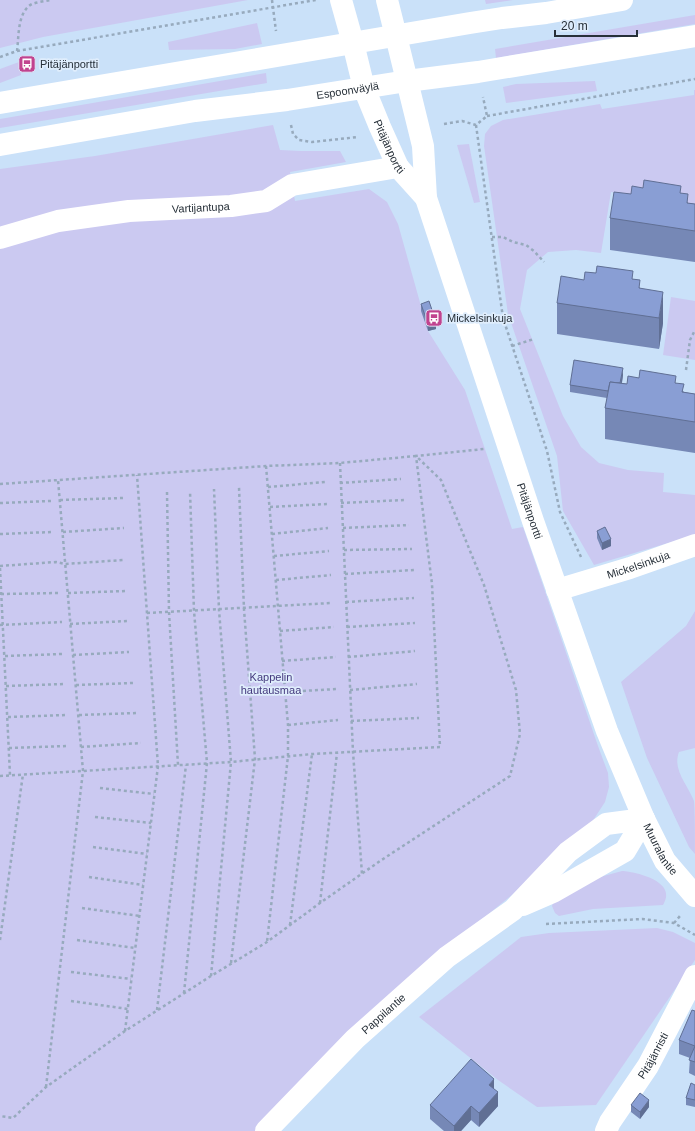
<svg xmlns="http://www.w3.org/2000/svg" width="695" height="1131" font-family="Helvetica,sans-serif">
<style>
.green{fill:#cbc9f1}
.lines{fill:none;stroke-linecap:round;stroke-linejoin:round}
.path{stroke:#97aabd;stroke-width:2.5;stroke-dasharray:3 3;stroke-linecap:butt}
.minor{stroke:#fff;stroke-width:22}
.tertiary{stroke:#fff;stroke-width:22}
.secondary{stroke:#fff;stroke-width:22}
.primary{stroke:#fff;stroke-width:22}
.wall{fill:#7688b6}
.shaded-wall{fill:#606f94}
.building{fill:#899ed4;stroke:#606f94}
.labels{text-anchor:middle;dominant-baseline:central;stroke-width:3.5;stroke-linejoin:round;paint-order:stroke}
.poi-label{font-size:11px;fill:#273039;stroke:#dfedfc;text-anchor:start}
.street-label{font-size:11px;fill:#273039;stroke:#dfedfc}
.park-label{font-size:11px;fill:#43387d;stroke:#dfedfc}
</style>
<rect width="100%" height="100%" fill="#cae1f9"/>
<g class="green">
<path d="M0,0H248L43,37L0,48Z"/>
<path d="M485,0H513L486,4Z"/>
<path d="M695,15V24L496,58L495,49Z"/>
<path d="M257,23L262,44L235,49L169,50L168,42Z"/>
<path d="M19,62L21,75L0,83V69Z"/>
<path d="M266,73L267,83L0,128V119Z"/>
<path d="M595,81L597,91L506,103L503,87L516,84Z"/>
<path d="M694,90H695V205L611,192L601,253L576,250L548,252L527,270L520,309L563,416L581,447L599,463L628,470L664,473L663,492L695,495V535L594,565L563,511L557,456L508,314L484,146L485,134L491,126L503,120L600,104L602,109L694,95Z"/>
<path d="M273,125L280,150L301,151H340L346,162L290,172L295,201L369,189L387,202L398,224L428,331L465,390L512,529L523,527L598,746L608,773L609,787L605,802L592,822L512,895L395,990L256,1131H0V169L95,156Z"/>
<path d="M469,144L480,202L474,203L457,145Z"/>
<path d="M671,297L695,301V360L663,355Z"/>
<path d="M695,611V748L679,752C672,770 688,785 694,801C695,809 695,843 695,854L689,847L647,758L621,682L686,626Z"/>
<path d="M622,871C638,872 678,882 663,905L593,909L559,916L555,913L552,906L554,901L589,880Z"/>
<path d="M657,928L673,932L695,943V960L596,1105L537,1107L498,1080L419,1017L521,937L549,933Z"/>
</g>
<g class="lines">
<g class="path">
<path d="M272,0L276,31"/>
<path d="M17,51C19,37 17,12 32,4C38,2 45,1 51,0"/>
<path d="M0,57L17,51L316,0"/>
<path d="M487,116L695,79"/>
<path d="M444,124L462,121L476,125L487,116L483,97"/>
<path d="M291,125L293,134L299,140L312,142L358,137"/>
<path d="M476,125L503,318L547,451L560,512L581,557"/>
<path d="M492,237H503L513,242L526,245L534,251L544,262"/>
<path d="M512,346L534,339"/>
<path d="M686,370L690,340L695,330"/>
<path d="M340,463L353,752L362,874"/>
<path d="M266,466L288,725V756L267,942"/>
<path d="M340,483L401,479"/>
<path d="M0,484L266,466L340,463L416,456L441,480L484,585L516,690L520,734L510,776L380,861L320,903L267,942L211,976L125,1031L46,1087L13,1118L0,1116"/>
<path d="M268,487L325,482"/>
<path d="M167,492L169,612L178,765"/>
<path d="M60,500L123,498"/>
<path d="M0,503L51,501"/>
<path d="M341,503L404,500"/>
<path d="M270,507L327,504"/>
<path d="M343,528L409,525"/>
<path d="M63,532L124,528"/>
<path d="M0,534L52,532"/>
<path d="M272,534L328,528"/>
<path d="M344,550L412,549"/>
<path d="M274,556L329,551"/>
<path d="M0,566L56,562L65,564L123,560"/>
<path d="M0,568L10,775"/>
<path d="M345,574L414,570"/>
<path d="M276,580L331,575"/>
<path d="M68,593L126,591"/>
<path d="M1,594L59,593"/>
<path d="M346,602L414,598"/>
<path d="M147,613L331,603"/>
<path d="M70,624L127,621"/>
<path d="M0,625L62,622"/>
<path d="M347,627L415,623"/>
<path d="M280,631L334,627"/>
<path d="M73,655L129,652"/>
<path d="M5,656L62,654"/>
<path d="M348,657L415,651"/>
<path d="M282,661L336,657"/>
<path d="M76,685L133,683"/>
<path d="M6,686L64,684"/>
<path d="M350,690L417,684"/>
<path d="M285,692L337,689"/>
<path d="M79,715L137,713"/>
<path d="M8,717L67,715"/>
<path d="M351,721L419,718"/>
<path d="M288,725L338,720"/>
<path d="M81,747L141,743"/>
<path d="M9,748L67,746"/>
<path d="M0,776L231,762L312,754L440,747L432,584L416,456L484,449"/>
<path d="M100,788L154,794"/>
<path d="M95,817L151,823"/>
<path d="M93,847L147,854"/>
<path d="M89,877L143,885"/>
<path d="M320,903L337,753"/>
<path d="M82,908L140,916"/>
<path d="M674,923L680,916"/>
<path d="M546,924L642,919L674,923L695,935"/>
<path d="M290,925L312,754"/>
<path d="M0,940L23,774"/>
<path d="M77,940L135,948"/>
<path d="M231,963L255,759L244,609L239,487"/>
<path d="M71,972L131,979"/>
<path d="M211,976L231,762L219,610L214,489"/>
<path d="M184,993L207,763L194,611L190,491"/>
<path d="M71,1001L128,1009"/>
<path d="M157,1010L186,765"/>
<path d="M125,1031L158,766L137,475"/>
<path d="M46,1087L83,771L58,480"/>
</g>
<g class="minor">
<path id="s1" d="M0,238L58,221L129,211L231,206L266,201L292,185L398,167"/>
<path id="s2" d="M557,590L630,568L695,545"/>
<path d="M523,905L553,892L625,851L644,819"/>
<path id="s3" d="M266,1131L355,1039L447,957L513,910L568,852L606,824L644,819"/>
<path id="s4" d="M606,1131L610,1122L648,1066L695,976"/>
</g>
<g class="tertiary">
<path id="s5" d="M396,36L423,146L426,198L533,521L607,731L644,819L665,861L695,896"/>
<path id="s6" d="M353,43L364,88L380,127L398,167L426,198"/>
</g>
<g class="secondary">
<path d="M341,0L353,43"/>
<path d="M387,0L396,36"/>
</g>
<g class="primary">
<path d="M0,103L470,23L502,18L546,13L622,0"/>
<path id="s7" d="M0,145L195,111L287,100L407,81L478,72L695,36"/>
</g>
</g>
<g class="wall">
<path d="M681,193L688,203L695,204V262L610,250V218L631,194Z"/>
<path d="M633,279L640,288L663,323L659,349L557,334V303L584,280Z"/>
<path d="M421,304L436,329L428,331L421,311Z"/>
<path d="M623,375L622,383L627,384L676,383L684,392L695,394V453L605,439V408L607,398L570,392V385Z"/>
<path d="M597,531L611,546L602,550L597,538Z"/>
<path d="M695,1011V1076L689,1073L690,1058L679,1054V1040Z"/>
<path d="M695,1085V1107L686,1105V1098Z"/>
<path d="M494,1089L498,1106L479,1127L471,1120L461,1131H444L430,1119V1105Z"/>
<path d="M631,1105L649,1107L640,1119L631,1112Z"/>
</g>
<g class="shaded-wall">
<path d="M663,292V323L659,349V318Z"/>
<path d="M436,322V329L428,331V324Z"/>
<path d="M623,368V375L619,400V393Z"/>
<path d="M611,539V546L602,550V543Z"/>
<path d="M494,1079V1093L489,1085Z"/>
<path d="M498,1092V1106L479,1127V1113Z"/>
<path d="M649,1100V1107L640,1119V1112Z"/>
<path d="M471,1106V1120L461,1131H454V1126Z"/>
</g>
<g class="building">
<path d="M644,180L681,186L680,193L688,194L687,203L695,204V231L610,218L614,192L631,194L632,186L643,188Z"/>
<path d="M597,266L633,271L632,279L640,280L639,288L663,292L659,318L557,303L561,276L584,280L585,272L596,273Z"/>
<path d="M429,301L436,322L428,324L421,304Z"/>
<path d="M574,360L623,368L620,383L610,382L608,391L570,385Z"/>
<path d="M640,370L676,376L675,383L684,384L682,392L695,394V422L605,408L610,382L627,384L628,376L639,378Z"/>
<path d="M605,527L611,539L602,543L597,531Z"/>
<path d="M692,1010L695,1011V1062L689,1060L695,1046L679,1040Z"/>
<path d="M471,1059L494,1079L489,1085L498,1092L479,1113L471,1106L454,1126L430,1105Z"/>
<path d="M691,1083L695,1085V1100L686,1098Z"/>
<path d="M640,1093L649,1100L640,1112L631,1105Z"/>
</g>
<defs>
<symbol id="bus-square" viewBox="-11 -11 22 22"><rect x="-9" y="-9" width="18" height="18" rx="4" fill="#c1438f" stroke="#dfedfc"/><path d="M-5-6H5V4H4V6H2V4H-2V6H-4V4H-5ZM-3.5-4V0h7V-4ZM-3.5 1.2v1.5H-2V1.2ZM2 1.2v1.5H3.5V1.2Z" fill="#fff"/></symbol>
</defs>
<g fill-rule="evenodd">
<use href="#bus-square" x="17" y="54" width="20" height="20"/>
<use href="#bus-square" x="424" y="308" width="20" height="20"/>
</g>
<g class="labels">
<g class="poi-label">
<text x="40" y="64">Pitäjänportti</text>
<text x="447" y="318">Mickelsinkuja</text>
</g>
<g class="street-label">
<text stroke="none"><textPath href="#s7" startOffset="352">Espoonväylä</textPath></text>
<text stroke="none"><textPath href="#s6" startOffset="110">Pitäjänportti</textPath></text>
<text stroke="none"><textPath href="#s1" startOffset="204">Vartijantupa</textPath></text>
<text stroke="none"><textPath href="#s5" startOffset="495">Pitäjänportti</textPath></text>
<text stroke="none"><textPath href="#s2" startOffset="85">Mickelsinkuja</textPath></text>
<text stroke="none"><textPath href="#s5" startOffset="858">Muuralantie</textPath></text>
<text stroke="none"><textPath href="#s3" startOffset="166">Pappilantie</textPath></text>
<text stroke="none"><textPath href="#s4" startOffset="89">Pitäjänristi</textPath></text>
</g>
<g class="park-label">
<text x="271" y="677">Kappelin<tspan x="271" dy="13">hautausmaa</tspan></text>
</g>
</g>
<path d="M555 30v6h82v-6" fill="none" stroke="#273039" stroke-width="2"/>
<text x="561" y="30" font-size="12" fill="#273039" stroke="#dfedfc" stroke-width="3" paint-order="stroke">20 m</text>
</svg>
